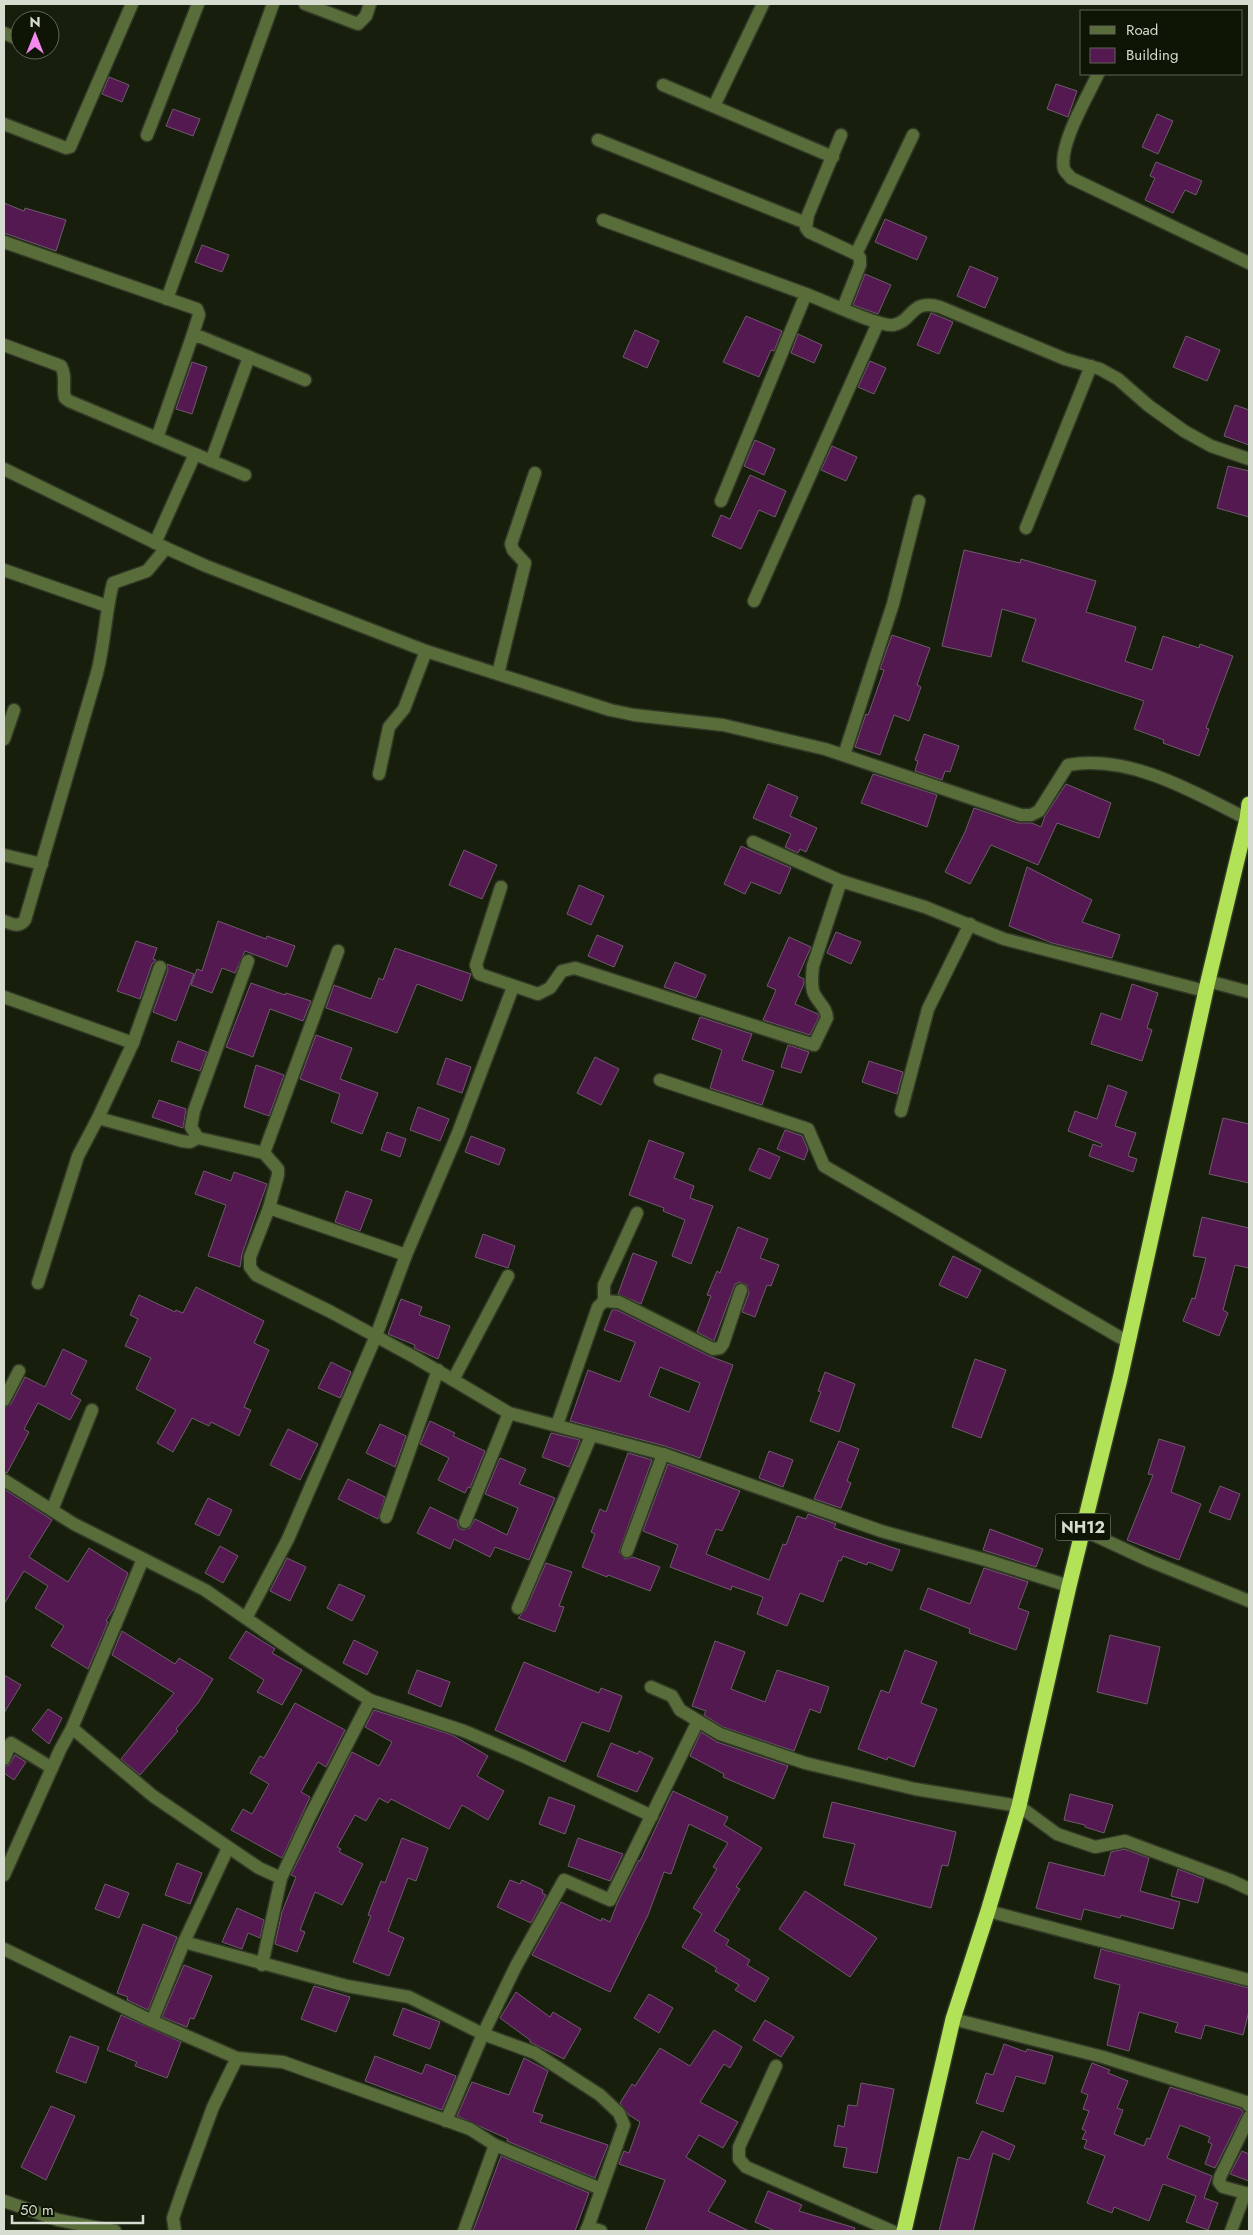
<svg xmlns="http://www.w3.org/2000/svg" width="1253" height="2235" font-family="Jost,sans-serif">
<style>
.building{fill:#541951;stroke:#6d5b6b;fill-rule:evenodd}
.lines{fill:none;stroke-linecap:round;stroke-linejoin:round}
.minor-casing{stroke:#323927;stroke-width:15}
.highway-casing{stroke:#323927;stroke-width:18}
.minor{stroke:#596d3a;stroke-width:12}
.highway{stroke:#b1e257;stroke-width:15}
.labels{text-anchor:middle;dominant-baseline:central;stroke-width:4;stroke-linejoin:round;paint-order:stroke}
.shield{fill:#0e1504;stroke:#9aa093;stroke-width:1}
.shield-label{font-size:16px;font-weight:bold;fill:#d6dcd0}
</style>
<rect width="100%" height="100%" fill="#171e0c"/>
<g class="building">
<path d="M109,77L129,85L122,102L102,94Z"/>
<path d="M1056,84L1077,91L1068,117L1047,109Z"/>
<path d="M173,109L200,119L193,136L166,126Z"/>
<path d="M1157,114L1173,121L1158,154L1142,147Z"/>
<path d="M1156,162L1202,181L1196,195L1185,190L1173,213L1145,200L1155,178L1150,176Z"/>
<path d="M4,203L24,211L25,208L66,220L56,251L4,233Z"/>
<path d="M885,219L927,237L917,260L875,242Z"/>
<path d="M202,245L229,255L222,272L195,262Z"/>
<path d="M970,266L998,278L985,308L957,296Z"/>
<path d="M865,274L891,285L878,314L853,305Z"/>
<path d="M931,313L953,322L939,354L917,345Z"/>
<path d="M746,316L782,331L774,351L771,350L759,377L723,362Z"/>
<path d="M635,330L659,341L647,368L623,357Z"/>
<path d="M798,334L822,345L814,363L791,353Z"/>
<path d="M1186,336L1220,350L1207,381L1173,367Z"/>
<path d="M870,361L886,368L874,394L858,387Z"/>
<path d="M192,362L207,367L192,414L176,409Z"/>
<path d="M1235,405L1249,410V445L1224,436Z"/>
<path d="M755,440L775,449L764,475L744,466Z"/>
<path d="M832,446L857,457L846,481L821,470Z"/>
<path d="M1228,466L1249,471V517L1217,508Z"/>
<path d="M750,475L786,491L775,517L759,510L741,549L712,536L721,515L730,519Z"/>
<path d="M964,550L1020,563L1021,559L1096,581L1086,612L1136,627L1125,661L1152,670L1163,636L1199,648L1200,644L1233,656L1206,728L1209,729L1199,756L1163,743L1164,740L1134,729L1144,701L1022,661L1036,619L1002,609L991,657L942,646Z"/>
<path d="M892,635L930,648L917,685L921,687L909,721L894,715L880,755L855,747L866,714L868,715L884,670L880,669Z"/>
<path d="M924,734L959,746L950,772L945,771L942,780L915,771L918,761L915,760Z"/>
<path d="M873,774L937,795L927,827L861,803Z"/>
<path d="M768,784L798,797L790,816L817,828L806,852L800,849L798,853L785,847L791,834L753,818Z"/>
<path d="M1066,784L1111,803L1099,838L1057,823L1038,865L991,845L970,884L945,872L965,832L974,808L1018,823H1032L1041,827L1045,816Z"/>
<path d="M741,846L791,868L780,894L751,882L745,894L724,884Z"/>
<path d="M464,850L497,865L482,899L449,885Z"/>
<path d="M1027,867L1092,900L1082,922L1120,935L1112,958L1052,943L1009,926Z"/>
<path d="M579,885L604,896L591,925L567,914Z"/>
<path d="M218,921L266,939L267,936L295,946L287,967L245,951L235,973L222,968L212,993L191,985L197,969L202,971Z"/>
<path d="M836,932L861,942L851,964L827,953Z"/>
<path d="M597,935L623,946L614,967L588,956Z"/>
<path d="M789,937L811,947L798,976L804,979V984L795,1004L818,1014L819,1017L810,1035L763,1020L776,990L767,986Z"/>
<path d="M136,941L157,948L153,959L156,960L152,964L140,999L117,991Z"/>
<path d="M395,948L471,974L462,1001L417,984L397,1033L326,1008L334,985L371,999L379,978L383,980Z"/>
<path d="M675,962L706,975L696,998L664,987Z"/>
<path d="M167,964L194,974L176,1021L153,1012L168,970Z"/>
<path d="M251,983L285,995L286,993L311,1001L303,1021L270,1009L253,1057L226,1047Z"/>
<path d="M1132,984L1158,993L1147,1028L1152,1030L1142,1061L1091,1044L1101,1013L1121,1020Z"/>
<path d="M700,1017L752,1034L742,1060L774,1071L762,1105L710,1088L722,1050L692,1039Z"/>
<path d="M316,1035L352,1048L340,1079L378,1093L362,1134L331,1122L340,1094L300,1079Z"/>
<path d="M178,1041L207,1052L200,1071L171,1061Z"/>
<path d="M788,1045L809,1052L801,1073L781,1067Z"/>
<path d="M595,1057L619,1069L601,1105L577,1093Z"/>
<path d="M446,1058L471,1067L462,1093L437,1084Z"/>
<path d="M869,1061L903,1072L897,1094L862,1082Z"/>
<path d="M256,1065L284,1075L269,1116L244,1107Z"/>
<path d="M1108,1085L1127,1092L1115,1126L1136,1133L1128,1156L1137,1159L1133,1172L1089,1156L1093,1144L1101,1147L1102,1144L1068,1131L1075,1111L1097,1119Z"/>
<path d="M159,1100L186,1109L183,1128L152,1117Z"/>
<path d="M418,1107L449,1119L440,1141L410,1130Z"/>
<path d="M1223,1118L1249,1124V1183L1209,1174Z"/>
<path d="M785,1130L802,1136L808,1150L804,1160L777,1149Z"/>
<path d="M387,1132L406,1139L400,1157L381,1150Z"/>
<path d="M471,1136L505,1149L499,1165L465,1152Z"/>
<path d="M649,1140L684,1153L674,1178L694,1186L690,1198L713,1206L691,1264L672,1256L685,1220L663,1211L664,1208L629,1195Z"/>
<path d="M759,1148L780,1157L770,1179L749,1170Z"/>
<path d="M204,1171L231,1181L234,1172L267,1184L242,1254L240,1267L208,1256L226,1205L195,1194Z"/>
<path d="M346,1191L372,1200L360,1231L335,1222Z"/>
<path d="M1202,1217L1249,1228V1268L1235,1265L1223,1310L1228,1313L1219,1336L1183,1321L1192,1298L1195,1299L1206,1258L1193,1256Z"/>
<path d="M738,1227L768,1239L760,1258L779,1265L771,1286L767,1285L755,1317L742,1312L749,1293L747,1285L740,1282L735,1284L714,1341L697,1332L711,1296L707,1295L717,1271L720,1273Z"/>
<path d="M483,1234L515,1246L508,1268L475,1257Z"/>
<path d="M633,1253L657,1262L641,1304L618,1294Z"/>
<path d="M953,1256L981,1270L967,1298L939,1285Z"/>
<path d="M196,1287L264,1321L254,1343L269,1350L244,1407L251,1410L239,1436L211,1422L209,1426L192,1418L173,1452L157,1443L176,1410L136,1389L151,1358L125,1346L138,1319L130,1315L139,1295L175,1312L176,1310L183,1313Z"/>
<path d="M401,1299L422,1307L419,1315L450,1326L438,1359L414,1348L415,1345L388,1334Z"/>
<path d="M612,1310H617L709,1356L733,1365L700,1458L665,1446L570,1421L588,1370L620,1382L635,1343V1342L604,1330ZM660,1367L700,1383L689,1412L649,1396Z"/>
<path d="M63,1349L87,1361L71,1394L81,1400L70,1420L38,1403L24,1429L29,1432L7,1473L4,1472V1408L11,1404L25,1377L45,1387Z"/>
<path d="M975,1359L1006,1370L981,1438L952,1427Z"/>
<path d="M331,1362L351,1372L340,1398L318,1388Z"/>
<path d="M825,1372L855,1384L839,1432L810,1421L821,1392L818,1391Z"/>
<path d="M430,1421L455,1433L453,1436L485,1451L470,1488L468,1487L465,1493L438,1480L449,1458L420,1444Z"/>
<path d="M380,1424L406,1436L395,1467L366,1453Z"/>
<path d="M288,1429L318,1444L300,1480L270,1465Z"/>
<path d="M551,1433L580,1440L569,1467L542,1457Z"/>
<path d="M1159,1439L1185,1447L1171,1492L1201,1504L1179,1560L1127,1540L1153,1475L1148,1474Z"/>
<path d="M839,1441L859,1449L847,1481L851,1483L841,1508L814,1499Z"/>
<path d="M769,1451L793,1460L783,1487L759,1478Z"/>
<path d="M628,1453L652,1460L619,1552L625,1559L633,1557L660,1567L650,1591L608,1575L607,1577L582,1567L595,1534L591,1532L600,1509L606,1512Z"/>
<path d="M500,1458L526,1469L519,1484L555,1498L529,1560L495,1547L490,1557L454,1539L450,1549L417,1533L430,1507L457,1520L458,1527L462,1530L470,1528L475,1519L507,1535L518,1508L485,1494Z"/>
<path d="M668,1464L740,1491L722,1531L716,1529L706,1554L769,1580L783,1544L786,1545L797,1516L806,1519L808,1514L836,1524L834,1528L900,1550L892,1571L868,1562L867,1565L843,1556L841,1561L839,1560L823,1602L800,1593L787,1626L757,1614L763,1597L732,1586L731,1590L670,1567L678,1545L643,1531Z"/>
<path d="M348,1479L385,1497L378,1519L338,1499Z"/>
<path d="M1220,1486L1240,1494L1230,1520L1209,1512Z"/>
<path d="M4,1489L52,1520L29,1557L68,1582L89,1548L128,1573L114,1608L106,1621L108,1622L88,1669L51,1646L64,1626L35,1608L48,1586L24,1571L4,1604Z"/>
<path d="M208,1498L232,1510L219,1536L195,1524Z"/>
<path d="M990,1529L1043,1549L1036,1567L983,1550Z"/>
<path d="M220,1546L238,1556L223,1583L205,1573Z"/>
<path d="M287,1558L306,1567L290,1601L270,1591Z"/>
<path d="M546,1563L572,1572L559,1606L564,1607L555,1632L518,1618L525,1611Z"/>
<path d="M984,1568L1028,1582L1018,1608L1029,1612L1016,1650L969,1633L970,1629L920,1609L928,1588L970,1604Z"/>
<path d="M339,1584L365,1596L352,1621L327,1608Z"/>
<path d="M122,1631L175,1664L179,1658L213,1679L198,1703L176,1729L178,1731L140,1775L121,1759L174,1693L112,1655Z"/>
<path d="M246,1631L275,1649L272,1653L302,1670L282,1705L257,1692L264,1680L229,1658Z"/>
<path d="M1110,1635L1160,1647L1147,1704L1097,1692Z"/>
<path d="M354,1640L378,1652L367,1675L343,1663Z"/>
<path d="M715,1641L745,1652L731,1689L765,1702L777,1670L829,1687L820,1713L810,1709L794,1751L723,1727L704,1715L706,1711L692,1706Z"/>
<path d="M905,1650L937,1662L921,1703L937,1709L914,1767L888,1757L887,1760L858,1749L881,1690L889,1693Z"/>
<path d="M524,1662L599,1693L601,1688L622,1696L609,1732L582,1722L565,1762L495,1730Z"/>
<path d="M417,1670L450,1682L441,1707L408,1693Z"/>
<path d="M4,1675L21,1685L4,1713Z"/>
<path d="M295,1703L345,1730L326,1767L318,1762L301,1792L310,1797L282,1858L231,1830L243,1809L252,1814L269,1784L250,1773L260,1756L264,1758Z"/>
<path d="M48,1709L62,1718L49,1744L32,1730Z"/>
<path d="M374,1710L452,1735L488,1756L477,1776L504,1791L488,1820L462,1805L449,1829L391,1799L388,1803L379,1798L366,1821L355,1815L337,1847L341,1849L339,1852L363,1864L342,1905L315,1892L300,1930L305,1932L297,1952L275,1944L282,1912L296,1877L291,1875L352,1752L379,1766L392,1742L365,1727Z"/>
<path d="M701,1732L717,1742L788,1766L774,1799L723,1777L724,1774L690,1756Z"/>
<path d="M611,1743L638,1754L639,1751L653,1758L637,1792L597,1776Z"/>
<path d="M15,1755L26,1762L14,1780L4,1773V1767L9,1765Z"/>
<path d="M673,1791L728,1817L724,1825L762,1848L736,1887L740,1889L714,1931L729,1940L726,1945L750,1960L747,1965L769,1978L755,2002L735,1990L739,1985L715,1971L717,1968L682,1947L702,1914L693,1908L717,1869L713,1867L728,1843L689,1824L671,1874L664,1872L648,1915L610,1992L532,1955L561,1902L601,1921L602,1918L610,1922L617,1904L639,1860L640,1861Z"/>
<path d="M1070,1794L1113,1805L1104,1833L1085,1827V1825L1064,1820Z"/>
<path d="M549,1797L575,1806L565,1834L539,1824Z"/>
<path d="M832,1802L956,1832L948,1866L942,1865L931,1908L844,1885L855,1844L823,1837Z"/>
<path d="M402,1838L428,1848L416,1881L408,1878L388,1931L404,1938L389,1976L353,1962L371,1916L368,1915L381,1881L385,1883Z"/>
<path d="M578,1838L623,1854L610,1881L568,1866Z"/>
<path d="M1124,1849L1149,1858L1140,1891L1180,1902L1173,1929L1121,1915L1120,1918L1084,1909L1081,1920L1036,1908L1049,1862L1104,1876L1111,1852Z"/>
<path d="M177,1863L202,1873L190,1904L165,1895Z"/>
<path d="M1178,1869L1204,1879L1198,1903L1171,1896Z"/>
<path d="M510,1880L520,1884L522,1880L543,1890L542,1893L546,1895L531,1923L497,1907Z"/>
<path d="M105,1884L129,1893L119,1918L95,1909Z"/>
<path d="M805,1891L877,1938L850,1977L779,1929Z"/>
<path d="M237,1908L264,1920L260,1938L248,1933L242,1949L222,1942Z"/>
<path d="M143,1924L177,1937L148,2010L127,2000L128,1997L117,1993Z"/>
<path d="M1101,1949L1249,1988V2011L1243,2035L1205,2025L1201,2039L1175,2032L1178,2023L1139,2012L1129,2051L1107,2045L1120,1985L1094,1978Z"/>
<path d="M184,1965L212,1976L194,2019L190,2018L187,2027L162,2017Z"/>
<path d="M314,1986L350,1997L336,2032L301,2019Z"/>
<path d="M516,1992L550,2017L553,2012L581,2029L564,2059L530,2042V2040L500,2018Z"/>
<path d="M649,1994L673,2008L659,2033L634,2018Z"/>
<path d="M403,2008L440,2022L430,2049L393,2035Z"/>
<path d="M121,2015L181,2042L167,2078L135,2066L137,2062L107,2050Z"/>
<path d="M765,2020L794,2037L781,2057L753,2040Z"/>
<path d="M714,2030L742,2047L730,2068L724,2064L700,2102L738,2122L723,2148L699,2135L686,2157L726,2181L708,2211L749,2231H645L665,2180L619,2164L624,2151L629,2153L640,2122L629,2115L620,2103L632,2084L635,2086L660,2048L690,2066Z"/>
<path d="M70,2036L99,2047L86,2083L56,2072Z"/>
<path d="M1004,2044L1026,2052L1027,2049L1053,2056L1045,2084L1016,2076L1003,2112L976,2103L986,2073L993,2075Z"/>
<path d="M375,2056L422,2074L426,2064L456,2076L442,2110L365,2081Z"/>
<path d="M524,2058L548,2071L533,2112L543,2115L540,2122L608,2145L595,2178L507,2141L508,2139L457,2116L472,2082L509,2095Z"/>
<path d="M1092,2063L1110,2070L1108,2073L1128,2081L1117,2108L1123,2110L1114,2134L1144,2146L1147,2138L1150,2139L1170,2087L1241,2109L1243,2112L1215,2168L1205,2164L1212,2144L1208,2142L1210,2137L1180,2125L1167,2158L1212,2176L1204,2198L1218,2203L1208,2230L1186,2222L1196,2196L1163,2184L1149,2221L1114,2207L1112,2213L1087,2203L1105,2156L1084,2148L1087,2140L1082,2139L1086,2131L1082,2129L1089,2111L1083,2109L1088,2095L1081,2092Z"/>
<path d="M861,2083L894,2089L877,2173L843,2167L847,2148L834,2146L838,2125L844,2127L848,2105L857,2106Z"/>
<path d="M51,2106L75,2116L46,2180L21,2167Z"/>
<path d="M982,2131L1015,2146L1009,2160L993,2153L973,2231H939L958,2157L969,2160Z"/>
<path d="M1242,2151L1249,2154V2181L1230,2174Z"/>
<path d="M501,2156L589,2193L575,2231H473Z"/>
<path d="M768,2191L802,2205L799,2211L855,2228L854,2231H775L755,2222Z"/>
</g>
<g class="lines">
<defs>
<g id="minor">
<path d="M305,4L358,24L366,16L370,4"/>
<path d="M4,33L20,40"/>
<path d="M1098,74C1088,96 1058,145 1064,169C1065,172 1069,175 1071,178L1249,263"/>
<path d="M663,85L833,157"/>
<path d="M714,106L763,4"/>
<path d="M4,124L66,148L70,147L132,4"/>
<path d="M147,135L198,4"/>
<path d="M841,135L808,215L806,228L809,232L856,254L860,258V265L843,308"/>
<path d="M598,140L806,223"/>
<path d="M603,220L806,294"/>
<path d="M4,242L197,309L199,315L192,337"/>
<path d="M856,254L913,135"/>
<path d="M167,299L273,4"/>
<path d="M4,345L61,366C67,376 62,388 65,398L69,401L245,475"/>
<path d="M157,438L192,337H201L305,380"/>
<path d="M211,461L249,357"/>
<path d="M4,469L166,548L206,566L426,651L610,710L634,715L723,725L825,749L1021,815H1031L1039,811L1068,765C1130,754 1194,792 1247,819"/>
<path d="M721,501L806,294C823,300 879,327 893,325C913,322 910,298 940,307L1065,359L1100,369L1118,379L1149,406L1184,431L1211,446L1249,459"/>
<path d="M1026,528L1091,366"/>
<path d="M155,543L195,454"/>
<path d="M4,570L107,606"/>
<path d="M754,601L878,323"/>
<path d="M498,674L525,563L513,550L511,544L535,473"/>
<path d="M4,739L14,710"/>
<path d="M844,755L893,604L919,501"/>
<path d="M379,774L389,727L404,709L426,651"/>
<path d="M753,842L841,881L925,907L1004,939L1205,991"/>
<path d="M4,855L42,864"/>
<path d="M501,887L476,965L479,974L538,994L550,988L562,971L575,968L814,1045L827,1018C827,1007 816,1001 813,991C811,983 812,974 813,966L841,881"/>
<path d="M4,921C12,924 19,928 25,920L97,673C105,643 105,613 113,583L147,571L166,548"/>
<path d="M248,961L194,1111L191,1127L198,1138L264,1153L278,1169V1175L269,1208L250,1257V1267L256,1275L331,1312L416,1358L509,1413L663,1454L881,1531L986,1560L1069,1586"/>
<path d="M1208,981L1249,992"/>
<path d="M4,997L133,1043"/>
<path d="M660,1080L808,1129L824,1166L1128,1342"/>
<path d="M901,1111L928,1009L970,924"/>
<path d="M98,1118L182,1141L190,1142L198,1138"/>
<path d="M264,1153L338,951"/>
<path d="M269,1208L406,1255"/>
<path d="M38,1283L78,1156L98,1118L133,1043L160,967"/>
<path d="M604,1301V1285L637,1213"/>
<path d="M453,1380L508,1276"/>
<path d="M4,1400L19,1371"/>
<path d="M557,1425L598,1307L604,1301L619,1302L713,1349L720,1348L723,1344L741,1290"/>
<path d="M4,1480L74,1524L205,1590L302,1657L370,1700L464,1731L523,1756L652,1816"/>
<path d="M52,1510L92,1410"/>
<path d="M386,1517L438,1370"/>
<path d="M465,1522L509,1413"/>
<path d="M1083,1530L1150,1561L1249,1601"/>
<path d="M627,1551L663,1454"/>
<path d="M518,1608L591,1436"/>
<path d="M246,1618L288,1539L376,1336L406,1255L458,1133L513,987"/>
<path d="M651,1687L672,1696L680,1710L720,1734L805,1763L915,1789L1019,1806L1057,1834L1095,1847L1125,1841L1230,1880L1249,1889"/>
<path d="M72,1728L153,1796L259,1868L281,1878"/>
<path d="M4,1759L11,1743L52,1768"/>
<path d="M4,1875L60,1750L72,1728L143,1559"/>
<path d="M988,1911L1249,1980"/>
<path d="M184,1942L347,1986L409,1997L483,2034L535,2053L600,2095L619,2113L624,2125L588,2227"/>
<path d="M4,1949L152,2021L237,2058L283,2062L470,2129L495,2145L464,2231"/>
<path d="M262,1965L281,1878L310,1816L370,1700"/>
<path d="M953,2019L1103,2057L1246,2102L1249,2106"/>
<path d="M152,2021L184,1942L228,1848"/>
<path d="M776,2066L739,2147V2159L746,2167L892,2231"/>
<path d="M1249,2117L1220,2177L1219,2182L1223,2187L1249,2194"/>
<path d="M446,2121L483,2034L516,1966L564,1880L610,1900L698,1721"/>
<path d="M495,2145L601,2189"/>
<path d="M4,2201L58,2220L115,2231"/>
<path d="M175,2231L173,2218L183,2189L213,2107L237,2058"/>
<path d="M586,2231L588,2227L601,2231"/>
<path d="M1231,2231L1245,2193"/>
</g>
<path id="highway" d="M904,2231L953,2019L988,1911L1019,1806L1069,1586L1120,1379L1208,981L1247,819L1249,804"/>
</defs>
<use href="#minor" class="minor-casing"/>
<use href="#highway" class="highway-casing"/>
<use href="#minor" class="minor"/>
<use href="#highway" class="highway"/>
</g>
<g class="labels">
<rect class="shield" x="1055.5" y="1513.5" width="55" height="27" rx="4"/>
<g class="shield-label">
<text x="1083" y="1527">NH12</text>
</g>
</g>
<rect width="1253" height="2235" fill="none" stroke="#d6dcd0" stroke-width="10"/>
<rect x="1080" y="10" width="162" height="65" fill="#0e1504" stroke="#5e6556"/>
<rect x="1090" y="26" width="25" height="8" fill="#596d3a" stroke="#5e6556"/>
<text x="1126" y="35" font-size="15" fill="#d6dcd0">Road</text>
<rect x="1090" y="48" width="25" height="15" fill="#541951" stroke="#5e6556"/>
<text x="1126" y="60" font-size="15" fill="#d6dcd0">Building</text>
<g transform="translate(35 35)"><circle r="24" fill="#0e1504" stroke="#5e6556"/>
<path d="M0-4L9 19L0 12L-9 19Z" fill="#f589ee"/>
<text y="-8" font-size="14" font-weight="bold" text-anchor="middle" fill="#d6dcd0">N</text>
</g>
<path d="M12 2215v8h131v-8" fill="none" stroke="#d6dcd0" stroke-width="2.5"/>
<text x="20" y="2215" font-size="15" fill="#d6dcd0" stroke="#0e1504" stroke-width="4" paint-order="stroke">50 m</text>
</svg>
